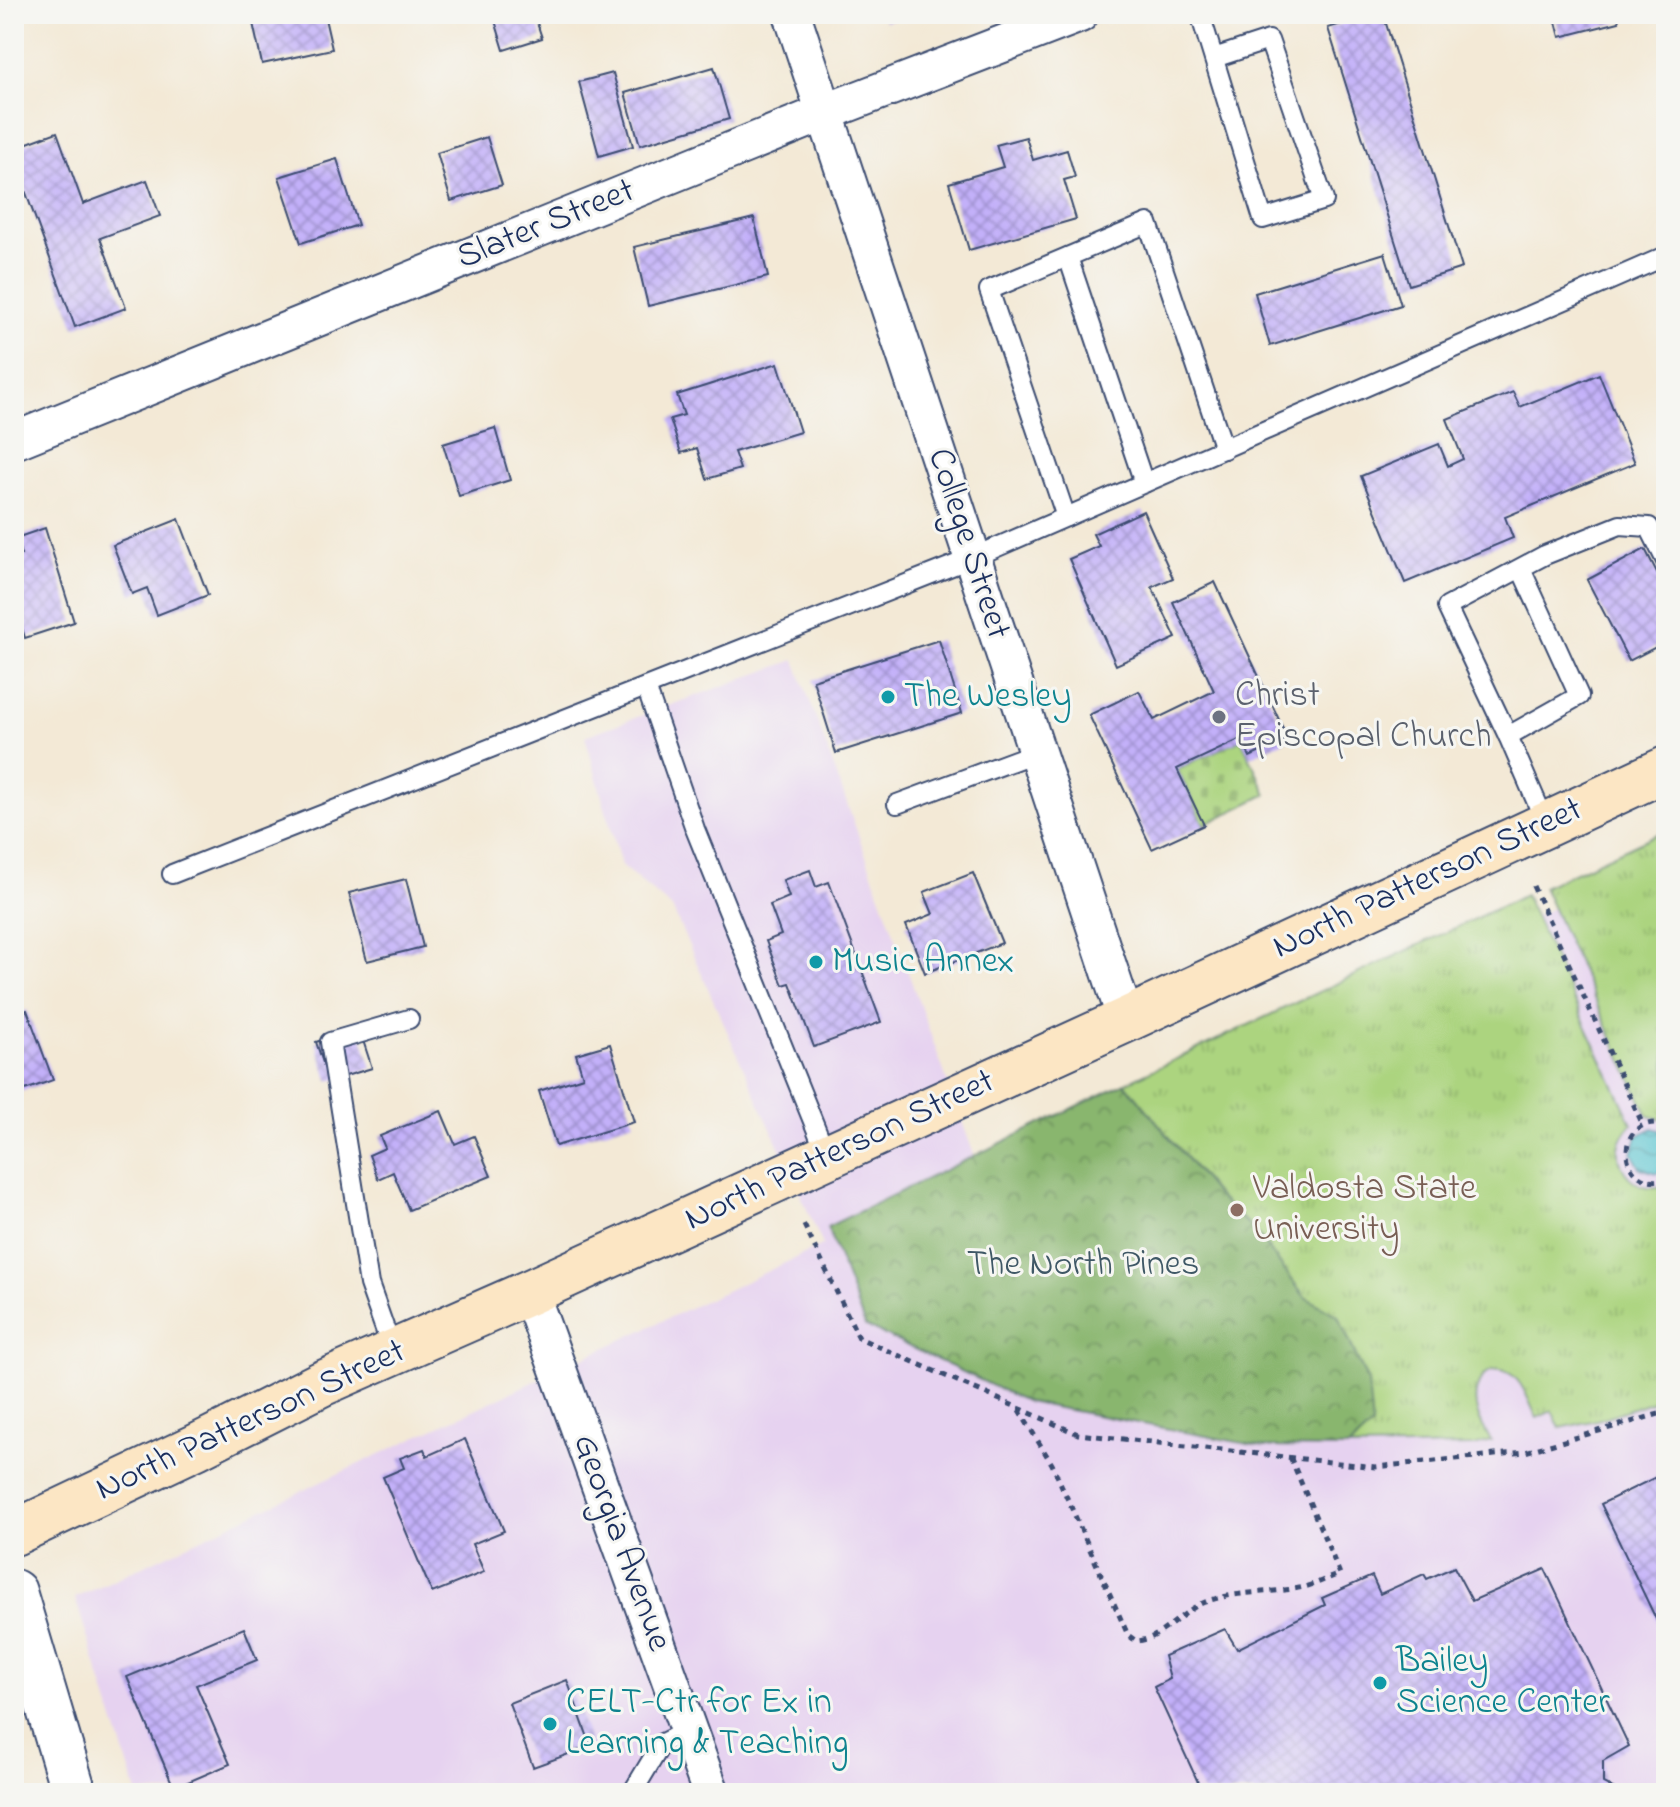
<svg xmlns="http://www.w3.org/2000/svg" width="1680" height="1807" font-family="'Indie Flower',sans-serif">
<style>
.built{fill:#e6d2f0}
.grass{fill:url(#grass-tufts);stroke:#64826e;stroke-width:2}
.forest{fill:url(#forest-crowns);stroke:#527266;stroke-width:2}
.cemetery{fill:url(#cemetery-stones);stroke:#64826e;stroke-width:2}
.water{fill:url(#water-waves);stroke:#3a7a97;stroke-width:2}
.building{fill:url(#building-cross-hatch)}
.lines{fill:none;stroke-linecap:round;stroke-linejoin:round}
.service-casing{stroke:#3b4b70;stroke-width:22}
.minor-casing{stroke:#3b4b70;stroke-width:40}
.tertiary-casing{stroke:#3b4b70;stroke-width:48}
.secondary-casing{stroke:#3b4b70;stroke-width:48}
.path{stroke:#3b4b70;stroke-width:5;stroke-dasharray:6 6;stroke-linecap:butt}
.service{stroke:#fff;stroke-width:18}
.minor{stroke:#fff;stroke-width:36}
.tertiary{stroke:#fff;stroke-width:44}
.secondary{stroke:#fce6c4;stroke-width:44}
.culture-dot{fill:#0f9aa8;stroke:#f6f6f2;stroke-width:3}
.worship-dot{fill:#6b7280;stroke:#f6f6f2;stroke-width:3}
.education-dot{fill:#8d6e63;stroke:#f6f6f2;stroke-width:3}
.labels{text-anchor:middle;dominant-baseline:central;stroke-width:6;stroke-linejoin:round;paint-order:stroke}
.street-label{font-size:36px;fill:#1b2f5e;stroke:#f6f6f2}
.worship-label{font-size:36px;fill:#5b616d;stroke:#f6f6f2;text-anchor:start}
.culture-label{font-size:36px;fill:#0d838f;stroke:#f6f6f2;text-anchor:start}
.education-label{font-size:36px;fill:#785e54;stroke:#f6f6f2;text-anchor:start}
.park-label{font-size:36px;fill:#3f5866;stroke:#f6f6f2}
</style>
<defs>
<pattern id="grass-tufts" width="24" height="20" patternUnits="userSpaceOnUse" patternTransform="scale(2)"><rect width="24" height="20" fill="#acd47f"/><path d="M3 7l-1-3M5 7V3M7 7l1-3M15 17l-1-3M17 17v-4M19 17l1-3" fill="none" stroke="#93b670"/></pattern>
<pattern id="forest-crowns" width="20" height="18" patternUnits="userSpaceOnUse" patternTransform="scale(2)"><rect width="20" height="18" fill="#89b66e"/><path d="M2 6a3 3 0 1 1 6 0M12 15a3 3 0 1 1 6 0" fill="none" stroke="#6f945e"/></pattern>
<pattern id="cemetery-stones" width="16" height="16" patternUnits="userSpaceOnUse" patternTransform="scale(2)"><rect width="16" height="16" fill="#acd47f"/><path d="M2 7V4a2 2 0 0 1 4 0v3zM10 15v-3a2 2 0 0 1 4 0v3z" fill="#93b670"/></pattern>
<pattern id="water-waves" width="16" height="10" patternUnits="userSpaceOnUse" patternTransform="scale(2)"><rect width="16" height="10" fill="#58c4d0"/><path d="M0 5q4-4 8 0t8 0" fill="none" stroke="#48a0ac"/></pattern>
<pattern id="building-cross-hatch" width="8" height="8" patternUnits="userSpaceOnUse" patternTransform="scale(2)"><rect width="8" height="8" fill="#c3b0f9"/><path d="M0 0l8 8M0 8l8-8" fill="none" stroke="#9e90cd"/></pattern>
</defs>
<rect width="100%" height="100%" fill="#f6f6f2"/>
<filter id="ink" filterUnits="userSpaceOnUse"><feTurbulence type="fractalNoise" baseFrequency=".0125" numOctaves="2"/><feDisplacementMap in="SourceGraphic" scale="16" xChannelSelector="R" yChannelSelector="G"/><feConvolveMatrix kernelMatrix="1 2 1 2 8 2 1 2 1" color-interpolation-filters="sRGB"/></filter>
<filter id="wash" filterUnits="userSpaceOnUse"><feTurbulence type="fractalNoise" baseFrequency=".006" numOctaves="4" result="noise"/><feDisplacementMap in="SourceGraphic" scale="32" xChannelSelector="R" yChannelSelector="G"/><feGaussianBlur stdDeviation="1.8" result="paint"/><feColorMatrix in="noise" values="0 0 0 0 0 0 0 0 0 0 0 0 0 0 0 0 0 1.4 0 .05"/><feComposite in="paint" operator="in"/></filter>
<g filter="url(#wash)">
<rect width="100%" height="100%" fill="#f3e9d6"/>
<path class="built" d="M795,660L981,1174L1316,1021L1666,854V1793H137L75,1598L823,1245L672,908L621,865L585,736Z"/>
<g class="grass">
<path d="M1666,830V1120L1648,1116L1543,887Z"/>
<path d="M1525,895L1632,1124C1626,1131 1620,1139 1619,1148C1617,1173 1638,1192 1662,1186L1666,1194V1397L1597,1420L1560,1428L1552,1411L1537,1418C1530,1405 1524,1384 1512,1375C1488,1358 1472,1385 1476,1406C1477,1418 1485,1430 1491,1441L1474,1446L1348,1448L1372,1426L1338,1316L1305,1297L1255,1231L1219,1198L1125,1083Z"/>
</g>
<path class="forest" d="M1125,1083L1219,1198L1255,1231L1305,1297L1338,1316L1368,1382L1372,1426L1348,1448L1264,1447L1027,1402L865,1326L827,1227Z"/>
<path class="cemetery" d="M1241,739L1267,794L1204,825L1177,769Z"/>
<path class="water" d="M1653,1128L1666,1132V1170L1656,1173L1640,1168L1632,1153L1637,1136Z"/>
<g id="blocks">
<g class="building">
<path d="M251,14H324L332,49L262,64Z"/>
<path d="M493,14H534L542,38L504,50Z"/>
<path d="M883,14H912V15L885,21Z"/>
<path d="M1374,14H1383L1462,268L1409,285L1328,28Z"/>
<path d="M1554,14H1617L1619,22L1560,37Z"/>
<path d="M714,67L729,119L640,145L625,93Z"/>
<path d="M613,73L633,146L599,156L579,82Z"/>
<path d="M57,132L83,204L147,180L160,216L100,238L126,308L75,327L14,160V148Z"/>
<path d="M487,137L502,185L451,201L437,153Z"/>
<path d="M1026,137L1033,160L1067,150L1075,177L1064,180L1076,219L969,250L949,183L1003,167L996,145Z"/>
<path d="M337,159L358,225L301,243L279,177Z"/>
<path d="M754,218L768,277L648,306L634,247Z"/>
<path d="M1385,253L1401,305L1270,346L1255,293Z"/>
<path d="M778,363L800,432L734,452L740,469L707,479L697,448L681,453L670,419L684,415L677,395Z"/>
<path d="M1599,374L1635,463L1505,517L1513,538L1405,583L1361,476L1439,444L1448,466L1463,459L1447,419L1513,392L1520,407Z"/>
<path d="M495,428L510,480L459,496L443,444Z"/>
<path d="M1143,511L1173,578L1152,587L1176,638L1116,665L1069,559L1099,546L1093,534Z"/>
<path d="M179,519L208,595L157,615L147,588L132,594L113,545Z"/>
<path d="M45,528L74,622L25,638L14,602V557L21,555L16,538Z"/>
<path d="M1645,549L1666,590V642L1629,661L1587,580Z"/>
<path d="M1215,582L1288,739L1250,757L1241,739L1177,769L1204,825L1152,849L1089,715L1139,691L1154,720L1214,691L1173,602Z"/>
<path d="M939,640L962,713L836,753L813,680Z"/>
<path d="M810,870L816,887L829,882L881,1022L814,1047L790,983L783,985L766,941L781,935L770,905L789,897L783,880Z"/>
<path d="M973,873L1002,943L925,973L906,925L933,914L924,892Z"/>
<path d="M406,879L423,947L367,961L349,893Z"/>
<path d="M27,1010L53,1080L14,1094V1015Z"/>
<path d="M359,1028L372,1068L329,1081L316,1042Z"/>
<path d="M610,1044L634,1122L556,1146L539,1091L583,1077L576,1054Z"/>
<path d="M441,1111L455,1144L474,1136L491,1176L409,1210L393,1172L378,1179L369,1155L385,1148L380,1136Z"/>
<path d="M465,1439L504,1531L472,1544L484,1572L432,1593L383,1477L404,1468L400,1458L424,1449L427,1456Z"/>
<path d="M1666,1472V1640L1601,1504Z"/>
<path d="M1454,1567L1472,1601L1545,1569L1629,1746L1603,1761V1783L1622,1793H1203L1154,1687L1170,1679L1164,1656L1225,1629L1237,1649L1325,1605L1322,1598L1372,1576L1380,1594L1424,1574L1427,1579Z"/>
<path d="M244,1628L257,1660L196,1685L230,1764L174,1788L127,1677Z"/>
<path d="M567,1680L591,1746L533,1767L509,1703Z"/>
</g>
</g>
</g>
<g filter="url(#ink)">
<use href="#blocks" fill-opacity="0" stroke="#3b4b70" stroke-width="2"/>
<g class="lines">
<defs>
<g id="service">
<path d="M1200,14L1263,219L1324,200L1269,40L1214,58"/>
<path d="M1068,257L1144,483"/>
<path d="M1066,517L989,290L1148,223L1224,449"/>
<path d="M646,687L695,829L827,1156"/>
<path d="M1508,736L1579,696L1521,569"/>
<path d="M897,804L1037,752"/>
<path d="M1547,826L1508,736L1447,607L1545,555L1620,525L1649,527L1666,561"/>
<path d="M172,874L972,558L1666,256"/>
<path d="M393,1352L369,1284L330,1042L409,1019"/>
<path d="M632,1793L662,1743L688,1730"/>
</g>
<g id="minor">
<path d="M792,14L1126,1020"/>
<path d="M14,441L826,112L1080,14"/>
<path d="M530,1292L711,1793"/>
</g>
<path id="tertiary" d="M14,1592L74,1793"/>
<path id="secondary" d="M14,1533L196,1447L321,1384L530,1292L1126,1020L1666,769"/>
</defs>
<use href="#service" class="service-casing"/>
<use href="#minor" class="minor-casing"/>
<use href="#tertiary" class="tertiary-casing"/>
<use href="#secondary" class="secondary-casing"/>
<g class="path">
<path d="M1533,886L1643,1125"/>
<path d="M1666,1124C1612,1113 1616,1193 1666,1179"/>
<path d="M804,1225L859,1338L1078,1434L1375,1467L1525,1452L1666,1412"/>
<path d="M1019,1410L1052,1464L1128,1635L1136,1641C1162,1640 1181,1611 1205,1602C1238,1590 1272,1594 1304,1587C1316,1584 1328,1578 1340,1574L1291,1459"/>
</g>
<use href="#service" class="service"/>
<use href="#minor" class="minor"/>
<use href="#tertiary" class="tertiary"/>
<use href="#secondary" class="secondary"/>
</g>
</g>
<g class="culture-dot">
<circle cx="888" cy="697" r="8"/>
<circle cx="816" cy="962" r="8"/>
<circle cx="1380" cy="1683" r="8"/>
<circle cx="550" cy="1724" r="8"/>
</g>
<circle class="worship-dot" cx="1219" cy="717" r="8"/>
<circle class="education-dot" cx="1237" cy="1210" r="8"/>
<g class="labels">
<g class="street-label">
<text transform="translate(546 225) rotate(-22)">Slater Street</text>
<text transform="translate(968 544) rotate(72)">College Street</text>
<text transform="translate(1428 879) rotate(-25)">North Patterson Street</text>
<text transform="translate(840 1151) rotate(-25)">North Patterson Street</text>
<text transform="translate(251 1421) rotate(-25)">North Patterson Street</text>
<text transform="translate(621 1543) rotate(70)">Georgia Avenue</text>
</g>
<g class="worship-label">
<text x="1235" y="696">Christ<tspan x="1235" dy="41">Episcopal Church</tspan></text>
</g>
<g class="culture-label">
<text x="904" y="697">The Wesley</text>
<text x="832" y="962">Music Annex</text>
<text x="1396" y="1662">Bailey<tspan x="1396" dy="41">Science Center</tspan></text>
<text x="566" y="1703">CELT-Ctr for Ex in<tspan x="566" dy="41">Learning &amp; Teaching</tspan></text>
</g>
<g class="education-label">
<text x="1253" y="1189">Valdosta State<tspan x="1253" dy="41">University</tspan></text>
</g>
<g class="park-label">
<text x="1083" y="1265">The North Pines</text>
</g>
</g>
<rect width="1680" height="1807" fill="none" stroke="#f6f6f2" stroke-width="48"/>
</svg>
